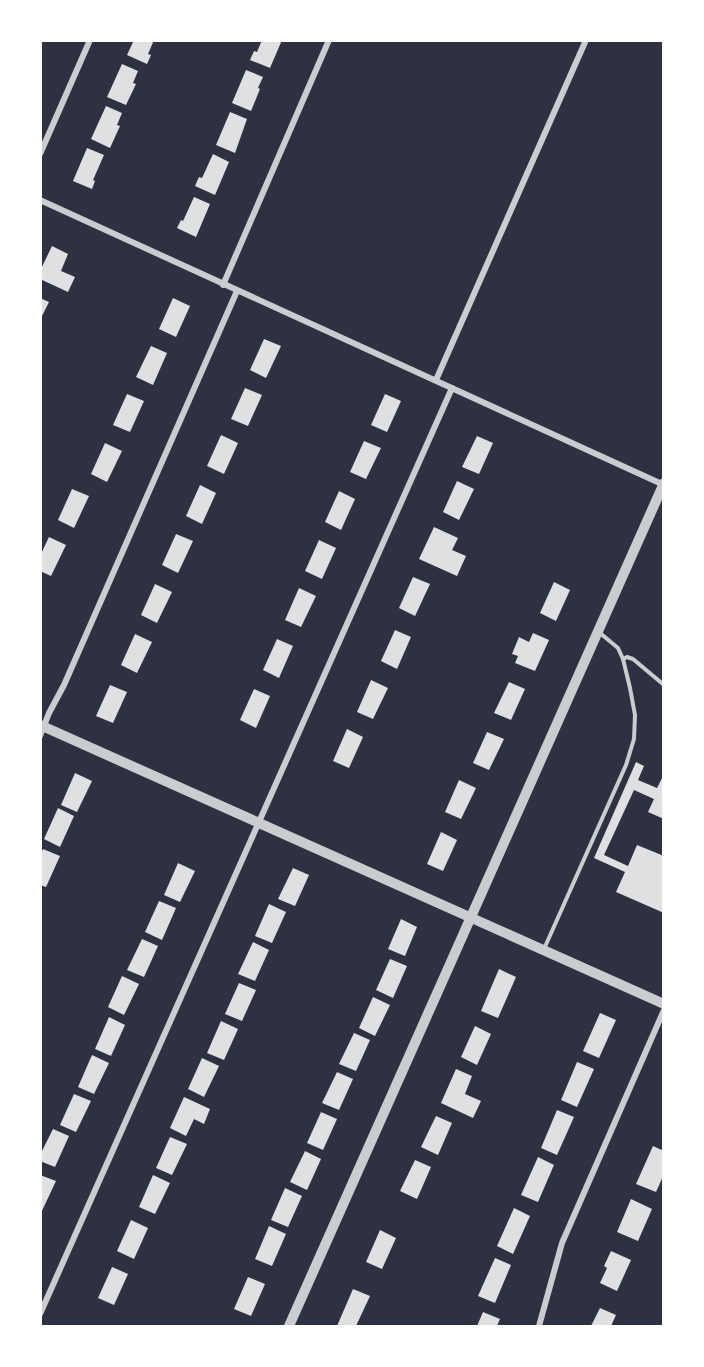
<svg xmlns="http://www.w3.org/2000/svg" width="704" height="1367" font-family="'Golos Text',sans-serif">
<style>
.building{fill:#e0e0e3}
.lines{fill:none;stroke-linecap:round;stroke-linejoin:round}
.service{stroke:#caccd0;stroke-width:4}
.minor{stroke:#caccd0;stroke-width:6}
.tertiary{stroke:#caccd0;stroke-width:10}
</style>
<rect width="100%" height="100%" fill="#2d3142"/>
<g class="building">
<path d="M134,40H154L148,54L151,55L147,64L127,55Z"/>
<path d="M262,40H282L270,68L250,60L254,51L257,52Z"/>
<path d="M122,64L138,71L133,83L136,84L126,105L107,97Z"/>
<path d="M246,70L263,77L258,88L260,89L251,111L232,103Z"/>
<path d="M106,106L122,113L117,125L120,126L110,148L91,139Z"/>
<path d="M230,112L247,119L235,153L216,145Z"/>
<path d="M87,148L104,155L93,180L95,181L92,189L73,181Z"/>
<path d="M213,154L229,162L215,195L195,186L199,177L202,178Z"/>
<path d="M194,197L210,204L196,237L177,228L181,220L183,221Z"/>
<path d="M52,246L68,254L61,271L75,277L68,292L40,279V271Z"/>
<path d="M40,298L49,302L40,320Z"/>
<path d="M173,298L190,306L176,337L159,329Z"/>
<path d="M264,339L281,346L266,378L250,370Z"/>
<path d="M151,346L167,353L153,385L136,377Z"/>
<path d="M245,388L262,395L248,426L231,419Z"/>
<path d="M127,394L144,401L130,432L113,425Z"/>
<path d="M385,394L401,401L387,432L371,425Z"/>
<path d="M221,435L238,443L224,474L207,466Z"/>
<path d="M477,436L493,443L479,474L462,467Z"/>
<path d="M364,441L381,448L366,479L350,472Z"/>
<path d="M105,443L122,451L107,482L91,474Z"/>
<path d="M457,481L474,489L459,520L443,512Z"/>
<path d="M200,485L216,493L202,524L186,516Z"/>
<path d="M72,489L89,496L74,528L58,520Z"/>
<path d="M339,491L355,499L341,530L325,522Z"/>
<path d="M434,527L458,538L452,550L466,556L457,576L419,559Z"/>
<path d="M176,534L193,541L178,573L162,565Z"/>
<path d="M49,537L66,545L51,576L40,571V556Z"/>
<path d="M319,540L336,548L322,579L305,571Z"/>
<path d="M413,577L430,584L415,616L399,608Z"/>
<path d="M554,582L570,590L556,621L540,613Z"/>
<path d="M155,584L172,592L157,623L141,615Z"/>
<path d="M299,588L316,596L301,627L285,620Z"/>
<path d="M395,630L411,637L397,669L381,661Z"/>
<path d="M533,633L549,640L535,671L515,663L518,656L512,654L519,637L529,642Z"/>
<path d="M135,634L152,642L137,673L121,665Z"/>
<path d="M277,639L293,646L279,678L263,670Z"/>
<path d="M371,680L388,688L373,719L357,712Z"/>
<path d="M509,682L525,689L511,720L494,713Z"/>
<path d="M110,685L127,692L113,723L96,716Z"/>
<path d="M254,689L270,696L256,728L240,720Z"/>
<path d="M347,729L363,737L349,768L333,761Z"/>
<path d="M487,732L504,739L489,770L473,763Z"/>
<path d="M636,762L644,766L638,780L657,788L664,774V819L648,812L654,799L634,790L604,855L628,866L637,845L664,856V913L616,892L625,872L594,858Z"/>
<path d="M75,773L92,781L77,812L61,805Z"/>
<path d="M459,780L476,788L461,819L445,812Z"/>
<path d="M58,808L74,816L60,847L44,839Z"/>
<path d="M441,832L457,840L443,871L427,864Z"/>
<path d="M43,849L60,856L46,887L40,885V855Z"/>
<path d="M178,863L195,871L180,902L164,895Z"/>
<path d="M293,868L309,875L295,906L278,899Z"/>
<path d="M159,901L176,908L162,940L145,932Z"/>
<path d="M269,904L286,912L272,943L255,936Z"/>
<path d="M401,919L417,927L405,956L388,949Z"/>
<path d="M142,939L158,946L144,977L127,970Z"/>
<path d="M253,942L269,950L255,981L238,974Z"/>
<path d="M390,959L407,966L393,998L376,990Z"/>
<path d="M499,969L516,977L498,1018L481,1011Z"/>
<path d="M122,976L139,984L124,1015L108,1007Z"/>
<path d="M239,983L256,990L242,1021L225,1014Z"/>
<path d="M373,997L390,1005L375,1036L359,1028Z"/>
<path d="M600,1013L616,1020L599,1058L583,1051Z"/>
<path d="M109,1017L125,1025L111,1056L95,1049Z"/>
<path d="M221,1021L238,1029L224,1060L207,1053Z"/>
<path d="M475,1026L491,1034L477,1065L461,1057Z"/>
<path d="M354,1033L370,1040L356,1071L339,1064Z"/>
<path d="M92,1055L109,1063L94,1094L78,1087Z"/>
<path d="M202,1058L219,1066L204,1097L188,1089Z"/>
<path d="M577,1062L594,1069L577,1107L561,1100Z"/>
<path d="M456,1069L472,1076L465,1094L481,1101L473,1118L441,1103Z"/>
<path d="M337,1072L353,1079L339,1110L322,1103Z"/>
<path d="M74,1094L91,1101L76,1132L60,1125Z"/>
<path d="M184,1097L210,1109L204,1124L194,1119L186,1136L170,1128Z"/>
<path d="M557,1110L574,1117L557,1155L541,1148Z"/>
<path d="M321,1112L337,1119L323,1150L307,1143Z"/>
<path d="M436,1116L452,1123L438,1155L421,1147Z"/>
<path d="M53,1129L69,1136L55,1167L40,1161V1155Z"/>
<path d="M170,1137L187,1144L172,1175L156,1168Z"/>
<path d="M653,1146L664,1151V1174L656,1192L636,1184Z"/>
<path d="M305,1151L321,1159L307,1190L290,1182Z"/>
<path d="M538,1157L554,1165L538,1202L521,1195Z"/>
<path d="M415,1160L431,1167L417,1199L400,1191Z"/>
<path d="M40,1175L56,1181L40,1215Z"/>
<path d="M153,1175L170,1183L155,1214L139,1207Z"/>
<path d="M285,1188L302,1196L288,1227L271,1220Z"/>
<path d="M631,1199L652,1209L638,1241L617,1232Z"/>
<path d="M514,1208L530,1216L513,1254L497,1246Z"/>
<path d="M131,1220L148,1228L134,1259L117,1251Z"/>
<path d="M269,1226L286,1234L272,1266L255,1259Z"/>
<path d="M380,1230L396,1238L382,1269L366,1262Z"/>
<path d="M611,1251L631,1260L617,1291L600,1283L607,1268L604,1266Z"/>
<path d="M495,1258L511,1265L495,1303L478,1296Z"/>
<path d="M112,1267L128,1274L114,1305L98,1298Z"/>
<path d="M248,1277L265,1284L251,1316L234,1309Z"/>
<path d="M353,1289L370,1296L356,1326H337Z"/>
<path d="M600,1308L616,1315L611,1326H591Z"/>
<path d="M483,1312L500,1319L497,1326H477Z"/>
</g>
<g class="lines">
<g class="service">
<path d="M623,659L627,657L633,659L664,685"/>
<path d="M544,949L626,765L634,739L635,715L630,688L623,659L618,648L600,633"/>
</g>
<g class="minor">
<path d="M40,154L90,40"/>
<path d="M40,200L664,485"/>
<path d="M223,285L329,40"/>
<path d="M436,380L586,40"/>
<path d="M40,736L49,713L64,685L237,291"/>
<path d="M40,1314L452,388"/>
<path d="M539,1326L562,1243L664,1010"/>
</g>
<g class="tertiary">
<path d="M40,725L664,1004"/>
<path d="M289,1326L664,483"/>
</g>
</g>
<rect width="704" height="1367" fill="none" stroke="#ffffff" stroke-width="84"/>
</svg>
